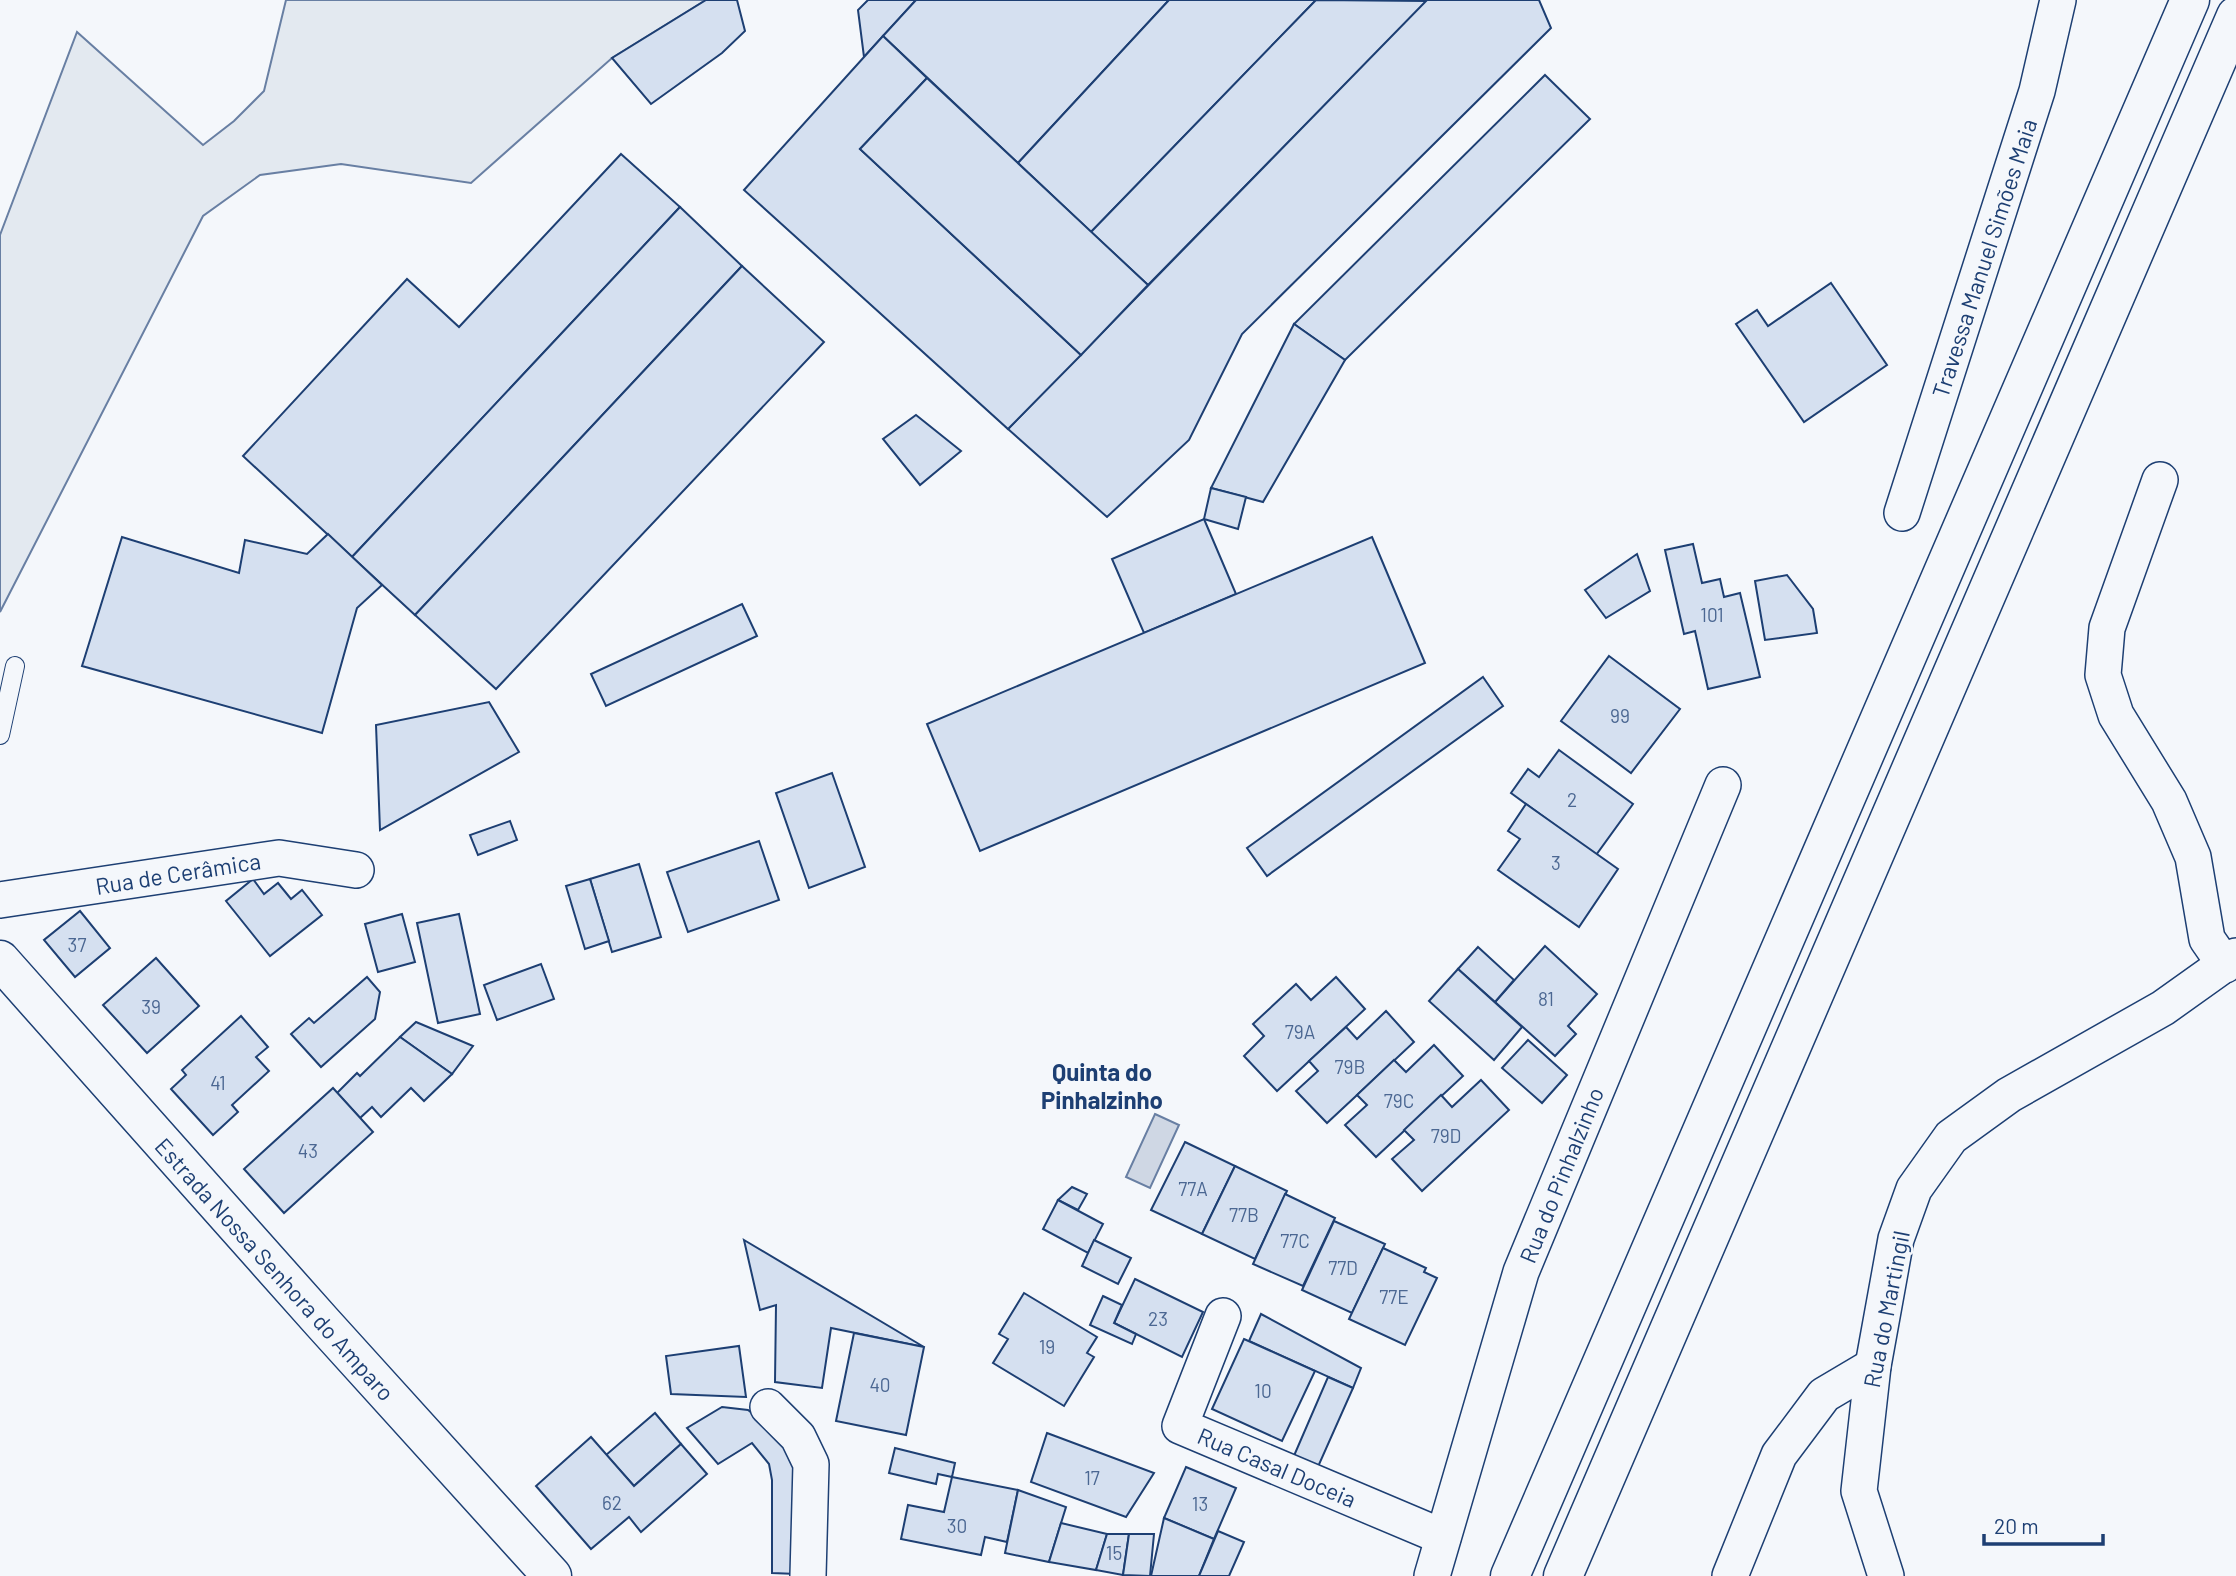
<svg xmlns="http://www.w3.org/2000/svg" width="2236" height="1576" font-family="Barlow,sans-serif">
<style>
.green{fill:#e3e9f0;stroke:#687fa3;stroke-width:2}
.water{fill:#cfd7e4;stroke:#687fa3;stroke-width:2}
.building{fill:#d5e0f0;stroke:#1d3f73;stroke-width:2}
.lines{fill:none;stroke-linecap:round;stroke-linejoin:round}
.service-casing{stroke:#1d3f73;stroke-width:20}
.minor-casing{stroke:#1d3f73;stroke-width:38}
.secondary-casing{stroke:#1d3f73;stroke-width:41}
.trunk-casing{stroke:#1d3f73;stroke-width:41}
.service{stroke:#f4f7fb;stroke-width:18}
.minor{stroke:#f4f7fb;stroke-width:35}
.secondary{stroke:#f4f7fb;stroke-width:38}
.trunk{stroke:#f4f7fb;stroke-width:38}
.labels{text-anchor:middle;dominant-baseline:central;stroke-width:5;stroke-linejoin:round;paint-order:stroke}
.number-label{font-size:19px;fill:#4b6792}
.street-label{font-size:23px;fill:#1d3f73;stroke:#f4f7fb}
.neighbourhood-label{font-size:24px;font-weight:bold;fill:#1d3f73;stroke:#f4f7fb}
</style>
<rect width="100%" height="100%" fill="#f4f7fb"/>
<path class="green" d="M286,0H706L612,58L471,183L341,164L260,175L203,216L0,612V235L77,32L203,145L234,121L264,91Z"/>
<path class="water" d="M1155,1114L1179,1125L1150,1188L1126,1177Z"/>
<g class="building">
<path d="M706,0H737L745,31L722,53L651,104L612,58Z"/>
<path d="M868,0H916L864,57L858,10Z"/>
<path d="M916,0H1169L1018,163L883,36Z"/>
<path d="M1169,0H1316L1091,232L1018,163Z"/>
<path d="M1316,0L1427,1L1148,285L1091,232Z"/>
<path d="M1539,0L1551,28L1242,334L1189,440L1107,517L1008,429L1427,0Z"/>
<path d="M883,36L927,78L860,149L1081,355L1008,429L744,190Z"/>
<path d="M1545,75L1590,119L1345,360L1294,324Z"/>
<path d="M927,78L1148,285L1081,355L860,149Z"/>
<path d="M621,154L680,207L352,557L243,456L407,279L459,327Z"/>
<path d="M680,207L742,266L415,615L352,557Z"/>
<path d="M742,266L824,342L496,689L415,615Z"/>
<path d="M1831,283L1887,365L1804,422L1736,324L1757,310L1768,326Z"/>
<path d="M1294,324L1345,360L1263,502L1211,488Z"/>
<path d="M916,415L961,451L920,485L883,439Z"/>
<path d="M1211,488L1246,497L1238,529L1204,519Z"/>
<path d="M1204,519L1236,594L1144,633L1112,559Z"/>
<path d="M328,534L382,585L357,608L322,733L82,666L122,537L239,573L245,540L307,554Z"/>
<path d="M1372,537L1425,663L980,851L927,724Z"/>
<path d="M1693,544L1702,583L1720,579L1724,597L1740,593L1760,677L1708,689L1695,631L1684,634L1665,550Z"/>
<path d="M1637,554L1650,591L1606,618L1585,590Z"/>
<path d="M1787,575L1813,609L1817,633L1765,640L1755,581Z"/>
<path d="M742,604L757,636L606,706L591,674Z"/>
<path d="M1609,656L1680,709L1631,773L1561,721Z"/>
<path d="M1483,677L1503,706L1267,876L1247,848Z"/>
<path d="M489,702L519,752L380,830L376,725Z"/>
<path d="M1559,750L1633,804L1596,855L1511,793L1528,769L1539,777Z"/>
<path d="M832,773L865,867L809,888L776,793Z"/>
<path d="M1526,804L1618,869L1579,927L1498,870L1520,839L1508,831Z"/>
<path d="M510,821L517,840L478,855L470,835Z"/>
<path d="M759,841L779,900L688,932L667,872Z"/>
<path d="M639,864L661,937L612,952L590,879Z"/>
<path d="M253,879L264,894L278,883L291,899L302,890L322,915L270,956L226,901Z"/>
<path d="M590,879L609,941L585,949L566,886Z"/>
<path d="M80,911L110,948L75,977L44,940Z"/>
<path d="M402,914L415,962L378,972L365,924Z"/>
<path d="M459,914L480,1014L438,1023L417,923Z"/>
<path d="M1545,946L1597,994L1568,1026L1576,1034L1555,1056L1495,1002Z"/>
<path d="M1478,947L1514,980L1495,1002L1458,969Z"/>
<path d="M156,958L199,1006L147,1053L103,1005Z"/>
<path d="M541,964L554,999L497,1020L484,985Z"/>
<path d="M1458,969L1522,1027L1494,1060L1429,1001Z"/>
<path d="M367,977L380,992L375,1019L321,1067L291,1034L309,1018L314,1023Z"/>
<path d="M1336,977L1365,1009L1277,1091L1244,1056L1264,1036L1253,1024L1296,984L1311,1000Z"/>
<path d="M1386,1011L1414,1042L1327,1123L1296,1091L1318,1071L1309,1061L1346,1027L1357,1039Z"/>
<path d="M241,1016L268,1047L256,1057L269,1071L232,1105L238,1112L213,1135L171,1089L186,1075L182,1070Z"/>
<path d="M416,1022L473,1046L452,1074L400,1037Z"/>
<path d="M400,1037L452,1074L424,1101L411,1088L381,1117L372,1107L360,1118L337,1093L357,1073L360,1076Z"/>
<path d="M1528,1040L1567,1075L1542,1103L1502,1068Z"/>
<path d="M1434,1045L1463,1076L1376,1157L1345,1125L1367,1105L1357,1095L1394,1060L1406,1072Z"/>
<path d="M1481,1080L1509,1110L1422,1191L1392,1159L1414,1140L1404,1130L1441,1095L1452,1107Z"/>
<path d="M333,1088L373,1132L284,1213L244,1169Z"/>
<path d="M1185,1142L1235,1166L1202,1234L1151,1210Z"/>
<path d="M1235,1166L1287,1191L1255,1259L1202,1234Z"/>
<path d="M1072,1187L1087,1194L1078,1210L1058,1200Z"/>
<path d="M1285,1194L1335,1218L1303,1286L1253,1264Z"/>
<path d="M1058,1200L1103,1224L1088,1253L1043,1229Z"/>
<path d="M1334,1221L1385,1244L1352,1313L1302,1290Z"/>
<path d="M744,1240L924,1347L831,1328L822,1388L775,1382L776,1305L760,1310Z"/>
<path d="M1094,1240L1131,1258L1118,1284L1082,1266Z"/>
<path d="M1383,1248L1426,1268L1424,1272L1437,1278L1405,1345L1349,1319Z"/>
<path d="M1135,1279L1203,1312L1182,1357L1114,1323Z"/>
<path d="M1024,1293L1097,1337L1087,1353L1094,1357L1064,1406L993,1363L1008,1339L999,1334Z"/>
<path d="M1103,1296L1122,1305L1114,1323L1136,1334L1132,1344L1090,1325Z"/>
<path d="M1261,1314L1361,1368L1353,1388L1249,1341Z"/>
<path d="M854,1333L924,1347L906,1435L836,1421Z"/>
<path d="M1244,1339L1315,1371L1282,1441L1212,1409Z"/>
<path d="M739,1346L746,1397L671,1394L666,1356Z"/>
<path d="M1328,1377L1353,1388L1317,1469L1293,1458Z"/>
<path d="M722,1407L748,1410L774,1430L798,1465L797,1574L772,1573V1480L769,1464L752,1443L718,1464L687,1428Z"/>
<path d="M655,1413L681,1444L634,1486L606,1455Z"/>
<path d="M1047,1433L1154,1473L1126,1517L1031,1482Z"/>
<path d="M591,1437L634,1486L681,1444L707,1474L641,1532L629,1517L591,1549L536,1486Z"/>
<path d="M895,1448L955,1463L952,1477L938,1474L936,1484L889,1473Z"/>
<path d="M1186,1467L1236,1488L1214,1539L1164,1518Z"/>
<path d="M952,1477L1018,1490L1007,1542L985,1537L981,1555L901,1539L908,1505L944,1512Z"/>
<path d="M1018,1490L1066,1507L1049,1562L1005,1553Z"/>
<path d="M1164,1518L1214,1539L1199,1576H1151Z"/>
<path d="M1061,1523L1107,1534L1096,1570L1049,1562Z"/>
<path d="M1218,1531L1244,1542L1229,1576H1199Z"/>
<path d="M1107,1534H1129L1123,1575L1096,1570Z"/>
<path d="M1129,1534H1154L1150,1576L1123,1575Z"/>
</g>
<g class="lines">
<defs>
<path id="service" d="M0,735L15,666"/>
<g id="minor">
<path d="M2160,480L2107,628L2103,675L2116,715L2169,801L2193,857L2207,939L2225,965"/>
<path d="M1902,513L2037,91L2058,0"/>
<path d="M0,900L279,858L356,870"/>
<path d="M1223,1316L1180,1426L1443,1537"/>
<path d="M768,1407L798,1437L811,1464L808,1576"/>
<path d="M1432,1576L1521,1272L1723,785"/>
<path d="M1730,1576L1779,1455L1824,1395L1873,1366"/>
<path d="M1886,1576L1859,1491L1873,1366L1896,1239L1914,1189L1951,1137L2009,1095L2163,1008L2236,956"/>
</g>
<path id="secondary" d="M0,960L322,1322L552,1576"/>
<g id="trunk">
<path d="M1510,1576L2190,0"/>
<path d="M1563,1576L2236,16"/>
</g>
</defs>
<use href="#service" class="service-casing"/>
<use href="#minor" class="minor-casing"/>
<use href="#secondary" class="secondary-casing"/>
<use href="#trunk" class="trunk-casing"/>
<use href="#service" class="service"/>
<use href="#minor" class="minor"/>
<use href="#secondary" class="secondary"/>
<use href="#trunk" class="trunk"/>
</g>
<g class="labels">
<g class="number-label">
<text x="1712" y="614">101</text>
<text x="1620" y="715">99</text>
<text x="1572" y="799">2</text>
<text x="1556" y="862">3</text>
<text x="77" y="944">37</text>
<text x="1546" y="998">81</text>
<text x="151" y="1006">39</text>
<text x="1300" y="1031">79A</text>
<text x="1350" y="1066">79B</text>
<text x="218" y="1082">41</text>
<text x="1399" y="1100">79C</text>
<text x="1446" y="1135">79D</text>
<text x="308" y="1150">43</text>
<text x="1193" y="1188">77A</text>
<text x="1244" y="1214">77B</text>
<text x="1295" y="1240">77C</text>
<text x="1343" y="1267">77D</text>
<text x="1394" y="1296">77E</text>
<text x="1158" y="1318">23</text>
<text x="1047" y="1346">19</text>
<text x="880" y="1384">40</text>
<text x="1263" y="1390">10</text>
<text x="1092" y="1477">17</text>
<text x="612" y="1502">62</text>
<text x="1200" y="1503">13</text>
<text x="957" y="1525">30</text>
<text x="1114" y="1552">15</text>
</g>
<g class="street-label">
<text transform="translate(1984 258) rotate(-72)">Travessa Manuel Simões Maia</text>
<text transform="translate(178 873) rotate(-9)">Rua de Cerâmica</text>
<text transform="translate(1561 1175) rotate(-68)">Rua do Pinhalzinho</text>
<text transform="translate(275 1269) rotate(48)">Estrada Nossa Senhora do Amparo</text>
<text transform="translate(1886 1309) rotate(-79)">Rua do Martingil</text>
<text transform="translate(1277 1467) rotate(23)">Rua Casal Doceia</text>
</g>
<g class="neighbourhood-label">
<text x="1102" y="1071">Quinta do<tspan x="1102" dy="28">Pinhalzinho</tspan></text>
</g>
</g>
<path d="M1984 1534v10h119v-10" fill="none" stroke="#1d3f73" stroke-width="3.5"/>
<text x="1994" y="1534" font-size="21" fill="#1d3f73" stroke="#f4f7fb" stroke-width="5" paint-order="stroke">20 m</text>
</svg>
